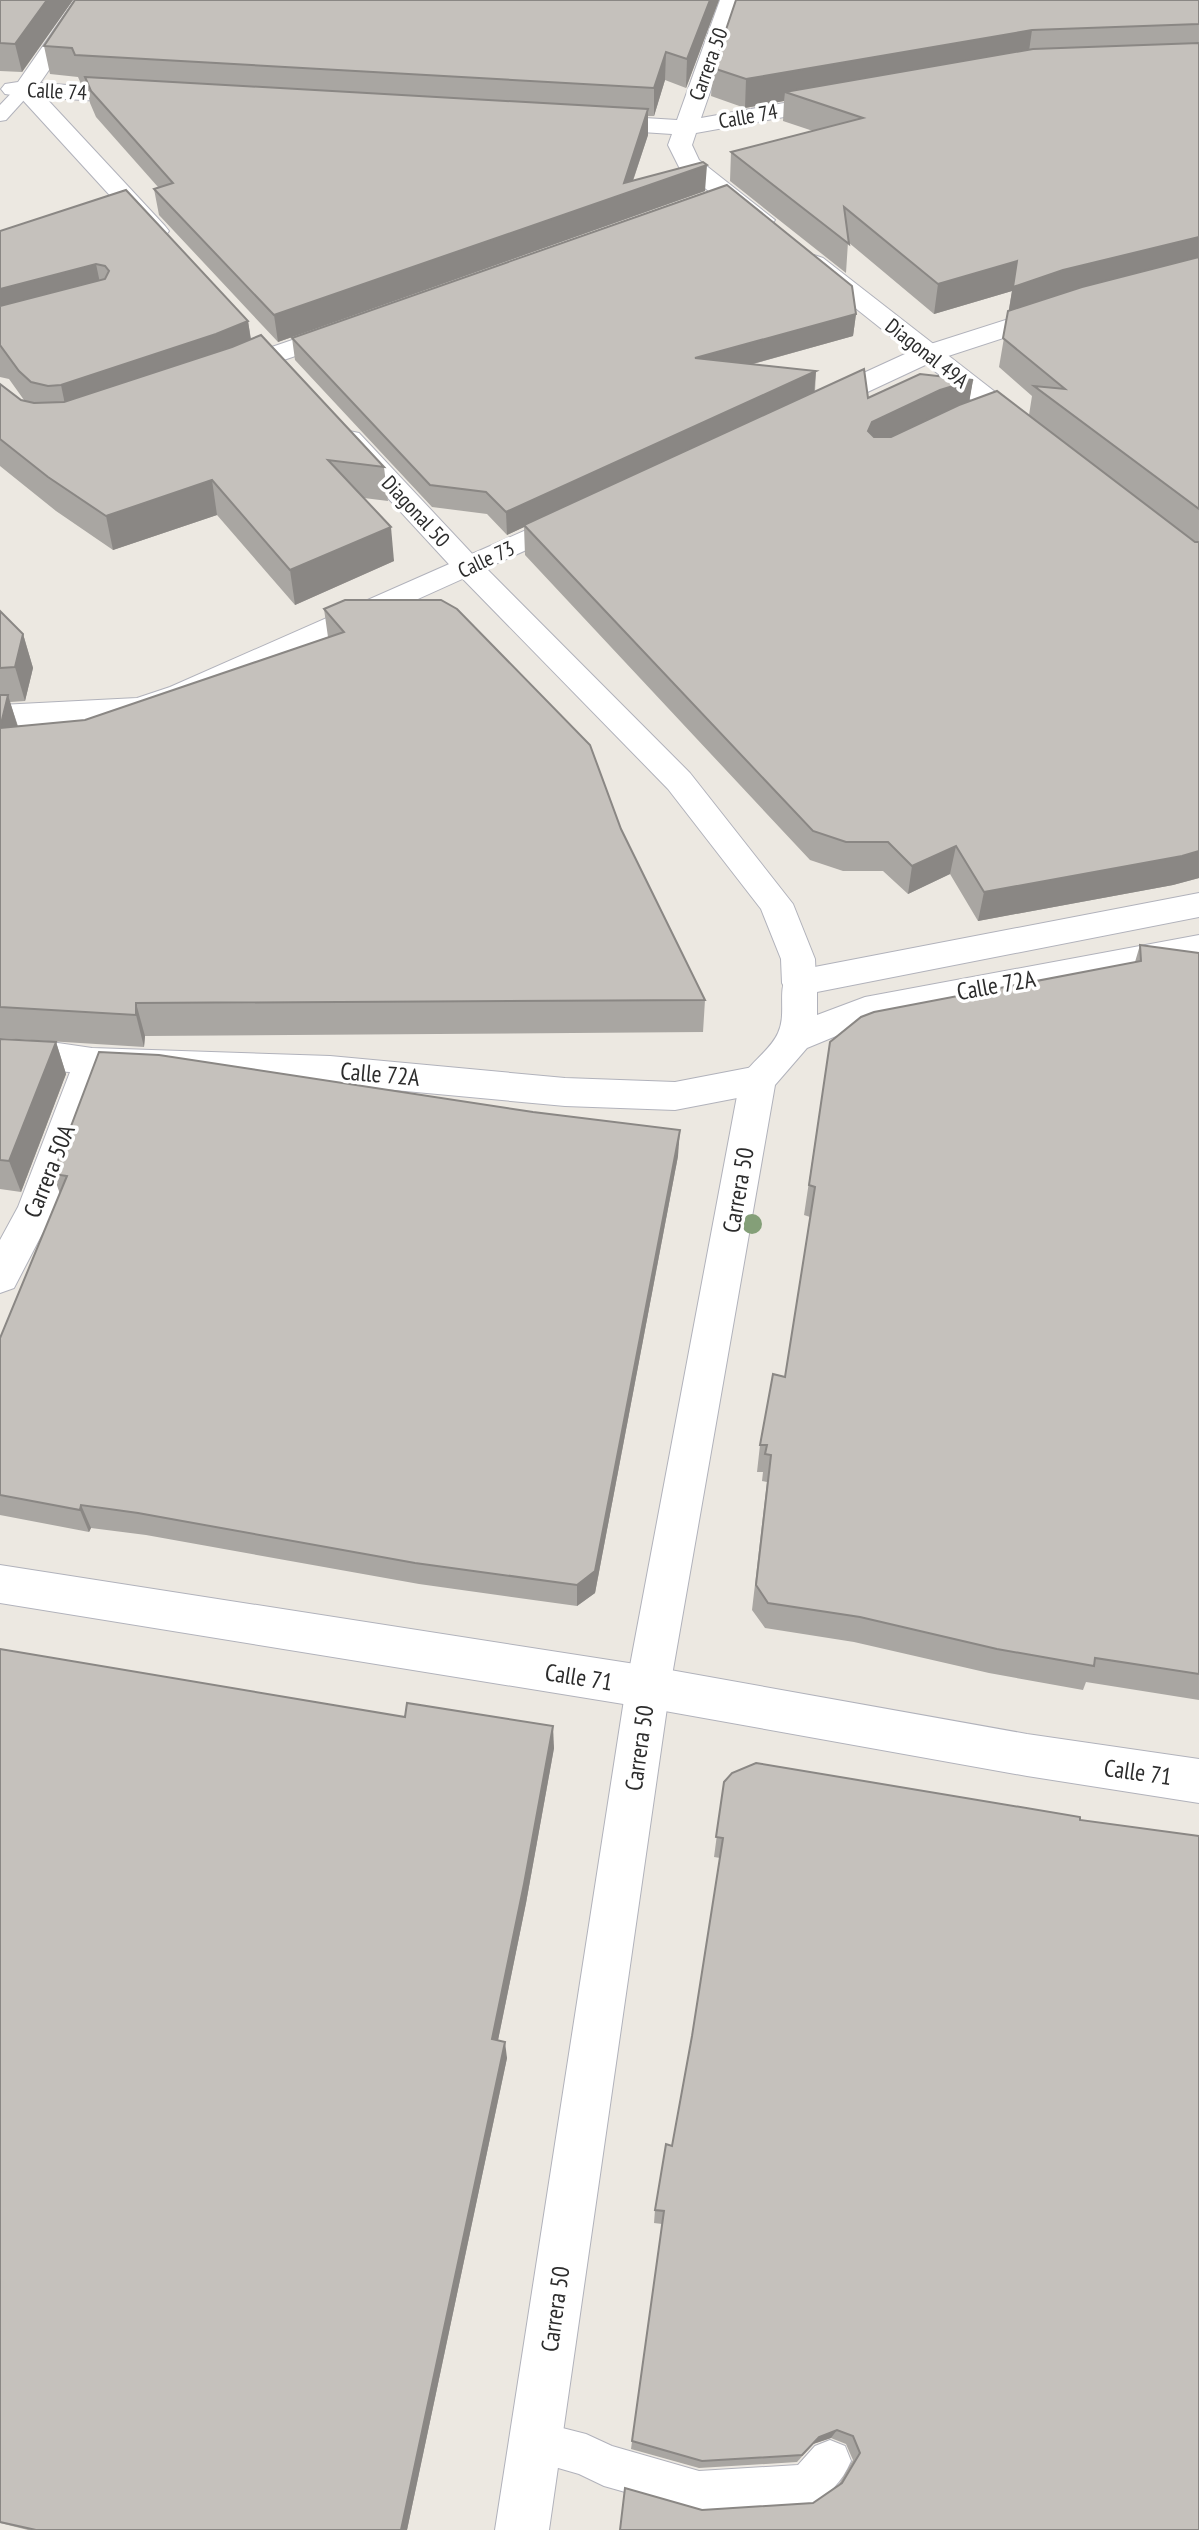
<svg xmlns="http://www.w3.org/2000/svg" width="1199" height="2530" font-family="'PT Sans Narrow',sans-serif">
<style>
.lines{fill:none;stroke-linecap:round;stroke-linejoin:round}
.service-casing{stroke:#b1b2bb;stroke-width:2}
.minor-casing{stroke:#b1b2bb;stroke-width:2}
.tertiary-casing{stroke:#b1b2bb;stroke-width:2}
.service{fill:#fff;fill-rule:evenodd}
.minor{fill:#fff;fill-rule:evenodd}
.tertiary{fill:#fff;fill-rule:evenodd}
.tree{fill:#849f78}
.wall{fill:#a9a6a2}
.shaded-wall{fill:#8a8784}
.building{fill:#c5c1bc;stroke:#8a8784;stroke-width:2}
.labels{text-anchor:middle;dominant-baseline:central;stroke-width:7;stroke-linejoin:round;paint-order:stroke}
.far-street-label{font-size:21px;fill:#2c2c2c;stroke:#fff}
.street-label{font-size:24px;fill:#2c2c2c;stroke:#fff}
</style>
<rect width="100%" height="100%" fill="#ece8e1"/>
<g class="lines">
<defs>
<g id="service">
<path d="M25,84L34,89L6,120L0,121V105L19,85Z"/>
<path d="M535,2421L586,2434L612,2446L699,2471L798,2465L815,2446L830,2440L845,2446L851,2461C842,2482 828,2497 807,2506L699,2513L604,2486L579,2474L520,2457L514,2442L520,2427Z"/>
</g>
<g id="minor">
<path d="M75,0H97L40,83L149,91L153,96L149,101L141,103L46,98L165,226L169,231L165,236L156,239L147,236L19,96L5,94L1,89L5,84L18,82Z"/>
<path d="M720,0H742L701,118L834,94L842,96L846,101L842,106L834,108L696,133L692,145L699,160L775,220L771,225L762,228L753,225L680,169L668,145L672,134L596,129L588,127L584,122L588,117L596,115L677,120Z"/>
<path d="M814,255L823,258L1035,423L1039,429L1035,435L1025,437L1015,435L805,268L801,263L805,258Z"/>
<path d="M342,323L351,325L355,331L351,337L272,364L263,362L259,356L263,350Z"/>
<path d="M349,431L359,433L478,560L690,773L793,904L815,959L816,983L811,992L799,996L787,992L782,983L781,959L761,909L668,789L458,574L339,445L335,439L339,433Z"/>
<path d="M0,1040L51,1042L92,1048L330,1056L565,1078L675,1082L758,1066L771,1070L776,1080L771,1090L758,1094L675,1110L565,1106L330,1084L105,1076L55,1209L14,1288L0,1293V1240L18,1207L70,1072L0,1068Z"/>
<path d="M0,1565L648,1666L1027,1734L1199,1759V1803L1027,1776L648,1708L0,1603Z"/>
</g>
<g id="tertiary">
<path d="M1056,304L1065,306L1069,312L1065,318L936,360L829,410L819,412L809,410L805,404L809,398L918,348Z"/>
<path d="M574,509L584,512L588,518L584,524L192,701L139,718L0,727V705L137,698L170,687Z"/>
<path d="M1199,893V917L817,992V1015L865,997L1199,935V961L870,1022L807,1048L775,1085L670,1687L549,2530H495L626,1687L740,1080C750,1062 770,1051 778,1033C787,1014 777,992 787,974L799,970Z"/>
</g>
</defs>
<use href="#service" class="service-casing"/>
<use href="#minor" class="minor-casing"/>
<use href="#tertiary" class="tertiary-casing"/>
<use href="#service" class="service"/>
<use href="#minor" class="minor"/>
<use href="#tertiary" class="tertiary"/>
</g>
<circle class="tree" cx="752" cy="1224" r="10"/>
<g class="wall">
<path d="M0,0H73L22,72L0,71Z"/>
<path d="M719,0L686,88L665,80L654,116H648V135L633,181L705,191L278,342L159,215L154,189L158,187L96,117L90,103L86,84H81L78,77L50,74L44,46Z"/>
<path d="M1199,0V878L1173,885L978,921L950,874L908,894L883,871H843L810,860L525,555L524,527L507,535L487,514L432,507L295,360L292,338L856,314L853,336L753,364L816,371L815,392L868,398L973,380L969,401L1029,415L1032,396L999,367L1012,291L934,314L848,242L846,273L730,181L731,152L813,131L783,121L784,101L745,108L711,96L713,68Z"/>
<path d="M126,190L248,321L251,339L384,467L388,501L364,498L394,561L295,605L217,515L113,550L56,511L0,466V384L21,400H24L9,379L0,377V231Z"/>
<path d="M324,609L621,829L705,1000L703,1032L145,1036L144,1047L0,1038V611L23,634L33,668L25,701L10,702L18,726L85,720L328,637Z"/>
<path d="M1140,945L1199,953V1700L1086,1682L1083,1690L989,1673L854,1642L765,1628L752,1610L767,1482L762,1481L763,1472H757L760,1445L785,1377L810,1217L804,1215L830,1042L1135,962Z"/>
<path d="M0,1039L56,1042L66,1074L21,1192L0,1189Z"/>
<path d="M678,1156L595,1593L577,1606L419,1584L146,1535L91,1528L89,1532L0,1515V1338L60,1194L53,1174Z"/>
<path d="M0,1649L554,1748L526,1903L498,2040L507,2058L407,2530H28L0,2523Z"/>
<path d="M724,1782L1199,2530L702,2510L813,2503L838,2486L853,2460L846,2444L831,2438L813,2444L797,2462L699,2468L631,2449L662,2224L654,2223L655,2210L672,2146L692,2036L720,1858L714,1857Z"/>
</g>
<g class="shaded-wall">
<path d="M47,0H73L22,72L15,44Z"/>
<path d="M710,0H719L686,88L687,59Z"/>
<path d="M1032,30L1028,58L785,92L784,101L745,108L746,79Z"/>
<path d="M666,52L665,80L654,116V88Z"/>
<path d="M648,109V135L629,192L707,165L705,191L278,342L274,315L624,183Z"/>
<path d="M1199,237V264L1008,316L1012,291L934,314L938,284L1017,261L1063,270Z"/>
<path d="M96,264L103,297L0,325V289Z"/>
<path d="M856,314L853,336L694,380L695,358Z"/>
<path d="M248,321L253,355L68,419L61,385Z"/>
<path d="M816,371L814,393L507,535L506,512Z"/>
<path d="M973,380L968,409L869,452L868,431L872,422L940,390Z"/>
<path d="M212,480L217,515L113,550L106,516Z"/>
<path d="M391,527L394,561L295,605L290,570Z"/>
<path d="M23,634L33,668L25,701L15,667Z"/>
<path d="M8,695L18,728H0Z"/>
<path d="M956,846L950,874L908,894L912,866Z"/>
<path d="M1199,851V878L1173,885L978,921L984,892Z"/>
<path d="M136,1003L145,1036L144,1047L136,1015Z"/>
<path d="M56,1042L66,1074L21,1192L9,1161Z"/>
<path d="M680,1130L678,1156L595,1593L577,1606V1585Z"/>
<path d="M81,1505L91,1528L89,1532L80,1510Z"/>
<path d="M553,1726L554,1748L526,1903L495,2055L492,2039Z"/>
<path d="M505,2042L507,2058L407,2530H401Z"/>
<path d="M837,2430L831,2438L813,2444L797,2462L819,2437Z"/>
</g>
<g class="building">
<path d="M0,0H47L15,44L0,43Z"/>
<path d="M75,0H710L687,59L666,52L654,88L75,55L72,48L44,46Z"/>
<path d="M736,0H1199V24L1032,30L746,79L713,68Z"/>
<path d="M1199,43V237L1063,270L1013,287L1017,261L938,284L844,207L849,244L731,152L863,118L785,92L1033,49Z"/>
<path d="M85,77L648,109L624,183L703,162L707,165L274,315L154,189L173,183L91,91Z"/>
<path d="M727,185L852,286L856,314L695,358L816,371L506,512L486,492L430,485L292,338Z"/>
<path d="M126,190L248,321L216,334L61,385L48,386L31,382L19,371L0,345V306L105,279L109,271L105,266L96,264L0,289V231Z"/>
<path d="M1199,257V509L1034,386L1065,389L1003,338L1008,311L1082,287Z"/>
<path d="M261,335L384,467L328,460L391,527L290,570L212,480L106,516L48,477L0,439V384L21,400L34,403L64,402L232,347Z"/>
<path d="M864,369L868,398L920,374L973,380L940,390L872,422L868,431L874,437H891L959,405L997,391L1195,542H1199V851L1182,856L984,892L956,846L912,866L888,842H846L813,831L524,525Z"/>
<path d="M345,600H441L457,609L590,745L621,829L705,1000L136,1003V1015L0,1007V695H8L0,728L85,720L344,632L324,609Z"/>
<path d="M0,611L23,634L15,667L0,668Z"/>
<path d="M1140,945L1199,953V1674L1095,1658L1094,1666L997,1649L860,1617L768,1603L756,1585L771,1455L765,1454L767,1445H760L773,1374L785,1377L815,1187L809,1185L830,1042L861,1017L874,1012L1141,961Z"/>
<path d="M0,1039L56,1042L9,1161L0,1160Z"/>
<path d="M99,1052L159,1055L533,1112L680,1130L595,1571L577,1585L415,1563L138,1513L81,1505L80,1510L0,1495V1338L67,1176L53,1174Z"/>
<path d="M0,1649L405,1717L407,1703L553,1726L524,1884L492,2039L505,2042L401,2530H36L0,2522Z"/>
<path d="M756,1763L1080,1817V1820L1199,1836V2530H620L625,2488L702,2510L813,2503L842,2483L860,2453L853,2436L837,2430L819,2437L802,2455L702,2461L632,2441L664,2211L655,2210L666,2144L672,2146L692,2036L723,1838L716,1837L724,1782L732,1773Z"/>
</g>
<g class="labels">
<g class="far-street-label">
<text transform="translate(708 64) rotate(-70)">Carrera 50</text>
<text transform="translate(57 91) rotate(3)">Calle 74</text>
<text transform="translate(748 116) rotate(-10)">Calle 74</text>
<text transform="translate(927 353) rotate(38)">Diagonal 49A</text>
<text transform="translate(416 511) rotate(47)">Diagonal 50</text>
<text transform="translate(486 559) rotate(-25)">Calle 73</text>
</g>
<g class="street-label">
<text transform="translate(996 985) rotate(-10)">Calle 72A</text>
<text transform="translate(380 1074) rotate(5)">Calle 72A</text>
<text transform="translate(49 1171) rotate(-68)">Carrera 50A</text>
<text transform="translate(738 1190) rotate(-80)">Carrera 50</text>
<text transform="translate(579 1677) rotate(9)">Calle 71</text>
<text transform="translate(639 1748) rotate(-82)">Carrera 50</text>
<text transform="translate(1138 1772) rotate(8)">Calle 71</text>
<text transform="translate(555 2309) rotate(-82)">Carrera 50</text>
</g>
</g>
</svg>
